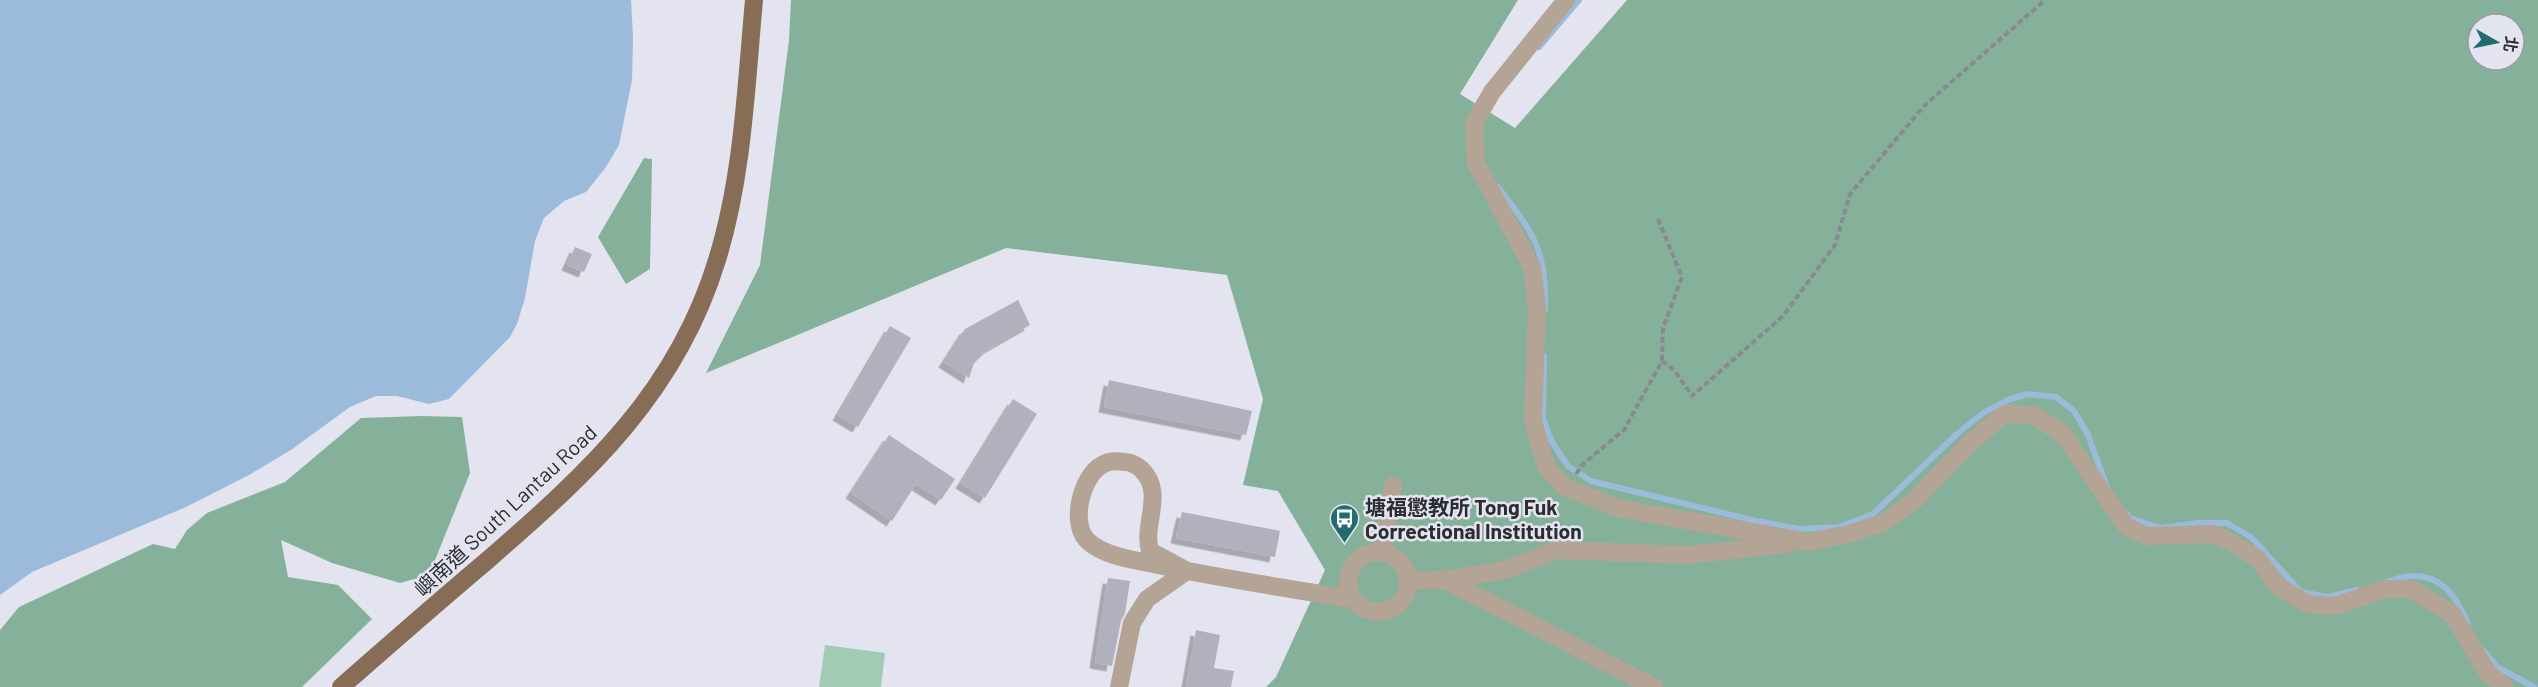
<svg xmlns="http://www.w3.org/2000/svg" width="2538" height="687" font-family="Barlow,'Noto Sans TC',sans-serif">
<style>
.green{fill:#a1cbb5}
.forest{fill:#85b19a;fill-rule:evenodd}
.water{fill:#9cbada}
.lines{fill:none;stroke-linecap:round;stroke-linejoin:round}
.stream{stroke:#9cbada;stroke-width:6}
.building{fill:#b0b1bd;filter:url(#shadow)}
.path{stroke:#888991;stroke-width:4;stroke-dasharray:6 3;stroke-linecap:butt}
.minor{stroke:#b3a496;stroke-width:18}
.major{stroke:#876d55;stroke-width:18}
.labels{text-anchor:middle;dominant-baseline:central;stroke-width:5;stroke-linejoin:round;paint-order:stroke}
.poi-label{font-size:21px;font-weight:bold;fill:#2c2d31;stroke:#e3e4f0;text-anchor:start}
.street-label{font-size:21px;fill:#2c2d31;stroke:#e3e4f0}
</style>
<defs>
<filter id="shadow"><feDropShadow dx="-5.5" dy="5.5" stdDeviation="0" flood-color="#0004"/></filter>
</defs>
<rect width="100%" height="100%" fill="#e3e4f0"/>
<path class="green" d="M825,645L885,653L881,687H819Z"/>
<g class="forest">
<path d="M791,0H1518L1460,94L1515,128L1627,0H2538V687H1266L1276,677L1325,570L1278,491L1243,485L1263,399L1227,275L1006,248L706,373L760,265L789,40ZM2478,24H2514V60H2478Z"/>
<path d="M644,158L652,159L650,269L626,284L598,237Z"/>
<path d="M422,416L462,417L470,473L429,575L400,583L332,563L281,540L288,577L338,585L372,619L302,687H0V630L19,607L153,544L175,549L187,530L207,513L285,482L361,418Z"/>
</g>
<path class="water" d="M0,0H631L633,37L632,80L619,145L606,167L586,192L564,201L544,218L535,241L525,298L517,324L510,337L449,399L429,404L397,396H376L350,407L291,450L249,475L186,507L32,572L0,595Z"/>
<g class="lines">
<g class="stream">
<path d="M1539,47L1579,0"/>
<path d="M1498,187C1533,233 1547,249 1545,309"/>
<path d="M1544,356L1543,419L1552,442L1568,466L1591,481L1752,520L1799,529L1839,527L1873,514L1958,433L1983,413L2010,399L2028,394L2056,397L2074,411L2088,435L2106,484"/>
<path d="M2127,514L2130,518L2160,528L2198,523H2227L2252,538L2301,592L2327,597L2357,590"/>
<path d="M2387,582C2394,580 2403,576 2410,576C2443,574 2457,598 2468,624"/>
<path d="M2484,651L2497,667L2534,687"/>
</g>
</g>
<g class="building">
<path d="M575,247L592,254L584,272L567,265Z"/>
<path d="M1018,300L1030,325L988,349L974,363L969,378L944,362L965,329Z"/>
<path d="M890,326L911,338L858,427L838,415Z"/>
<path d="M1109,380L1252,411L1246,435L1104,407Z"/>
<path d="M1013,399L1037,414L985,498L961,483Z"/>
<path d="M889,435L955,479L941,500L916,484L892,521L851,493Z"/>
<path d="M1182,512L1280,531L1275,557L1176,538Z"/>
<path d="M1108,578L1130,581L1125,613L1121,621L1112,666L1095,663Z"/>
<path d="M1196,630L1220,635L1214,668L1234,671L1231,687H1186Z"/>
</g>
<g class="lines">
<g class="path">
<path d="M1658,219L1682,277L1663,328L1662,361"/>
<path d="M1576,474L1583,464L1624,430L1662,361L1675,371L1692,396L1783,316L1835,245L1850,194L1924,106L2045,0"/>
</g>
<g class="minor">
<path d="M1566,0L1492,92L1474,123L1476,163L1532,267L1537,306L1533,421L1546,467L1565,487L1617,508L1809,542L1848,534L1883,523L1914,501L1970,443L2005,414L2033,415L2062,433L2127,527L2147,536L2215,534L2235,544L2258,559L2278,586L2308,604L2335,606L2385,589H2411L2453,615L2488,673L2505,687"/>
<path d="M1382,552L1393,486"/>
<circle cx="1378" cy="582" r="30"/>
<path d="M1187,571L1150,551C1142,523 1166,493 1141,469C1136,465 1131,462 1125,462C1118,461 1108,461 1102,465C1081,476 1069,526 1089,542C1106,557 1136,560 1158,565C1219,578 1281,587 1343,598L1350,594"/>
<path d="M1408,580H1445L1654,687"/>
<path d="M1445,580L1505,570L1556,550L1689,555L1787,544"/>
<path d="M1119,687L1132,623L1147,599L1187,571"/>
</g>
<path class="major" d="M341,687C390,644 439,601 489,559C589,472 677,392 717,260C743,176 746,87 754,0"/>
</g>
<defs>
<symbol id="bus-pin" viewBox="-11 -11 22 30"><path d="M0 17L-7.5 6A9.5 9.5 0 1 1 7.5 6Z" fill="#216d6e" stroke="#e3e4f0"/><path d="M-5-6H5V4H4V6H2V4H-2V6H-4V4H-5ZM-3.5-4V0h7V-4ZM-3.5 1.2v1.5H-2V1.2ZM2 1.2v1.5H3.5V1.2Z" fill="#fff"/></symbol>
</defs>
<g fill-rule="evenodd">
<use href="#bus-pin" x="1328" y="502" width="33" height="45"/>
</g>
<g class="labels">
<g class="poi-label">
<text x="1365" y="506">塘福懲教所 Tong Fuk<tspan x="1365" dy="24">Correctional Institution</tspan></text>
</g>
<g class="street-label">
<text transform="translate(505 510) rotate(-43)">嶼南道 South Lantau Road</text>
</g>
</g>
<g transform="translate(2496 42) rotate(99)"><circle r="28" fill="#e3e4f0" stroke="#9a9ba4" stroke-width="1.5"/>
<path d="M0-4.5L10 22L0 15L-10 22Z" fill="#216d6e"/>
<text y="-9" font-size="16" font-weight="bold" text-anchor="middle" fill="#2c2d31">北</text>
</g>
</svg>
